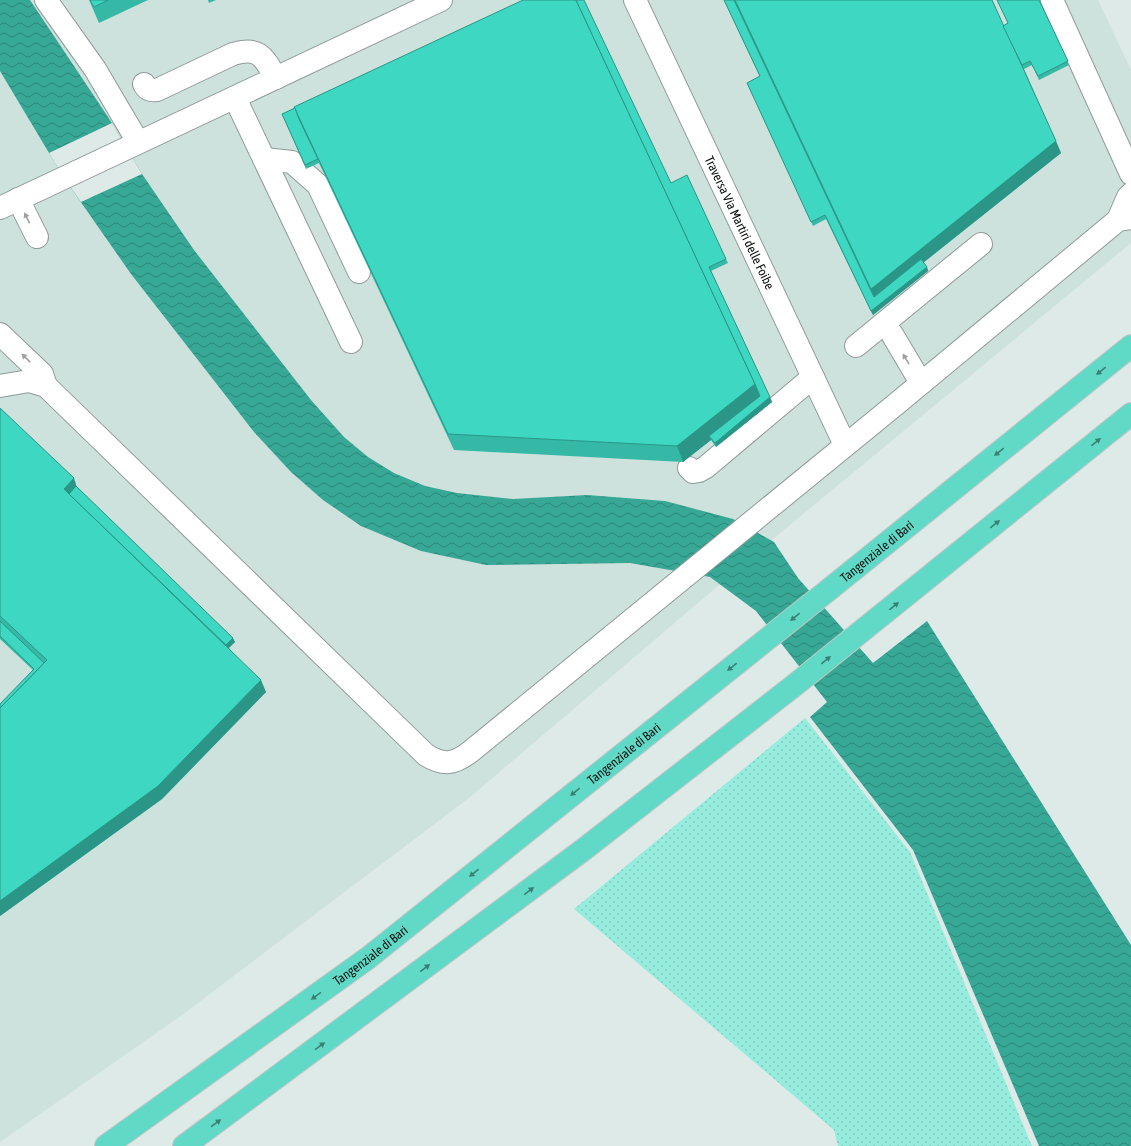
<svg xmlns="http://www.w3.org/2000/svg" width="1131" height="1146" font-family="'Asap Condensed',sans-serif">
<style>
.built{fill:#cde2dd}
.grass{fill:url(#grass-dots)}
.water{fill:url(#water-waves)}
.pier{fill:#deeae8}
.lines{fill:none;stroke-linecap:round;stroke-linejoin:round}
.minor-casing{stroke:#8f9b98;stroke-width:24}
.highway-casing{stroke:#c5c6c6;stroke-width:24}
.minor{stroke:#fff;stroke-width:22}
.highway{stroke:#60dac7;stroke-width:22}
.wall{fill:#35b9a6}
.shaded-wall{fill:#2b9687}
.building{fill:#3ed7c1;stroke:#2b9687}
.oneway{fill:#9fa0a0}
.oneway2{fill:#3b8075}
.labels{text-anchor:middle;dominant-baseline:central;stroke-width:4;stroke-linejoin:round;paint-order:stroke}
.street-label{font-size:13px;fill:#0e1211;stroke:#deeae8}
</style>
<defs>
<pattern id="grass-dots" width="8" height="8" patternUnits="userSpaceOnUse"><rect width="8" height="8" fill="#97eddd"/><path d="M2 2h.1M6 6h.1" fill="none" stroke="#81cabd" stroke-width="1.8" stroke-linecap="round"/></pattern>
<pattern id="water-waves" width="16" height="10" patternUnits="userSpaceOnUse"><rect width="16" height="10" fill="#37a796"/><path d="M0 5q4-4 8 0t8 0" fill="none" stroke="#2d8779"/></pattern>
</defs>
<rect width="100%" height="100%" fill="#deeae8"/>
<path class="built" d="M0,0H1098L1131,70V243L773,539L469,798L178,1018L0,1142Z"/>
<path class="grass" d="M805,718L910,852L1032,1146H838L834,1130L574,909Z"/>
<path class="water" d="M0,0H30L112,123L142,174L194,250L311,400L344,437L368,457L394,473L425,486L457,493L513,499L587,495L665,501L733,519L774,542L798,578L873,663L927,621L1131,945V1146H1039L913,850L810,717L827,702L756,611L710,577L630,563L486,565L421,551L361,526L323,500L291,472L254,432L131,274L64,178L0,71Z"/>
<path class="pier" d="M112,123L142,174L81,202L64,178L49,153Z"/>
<g class="lines">
<defs>
<g id="minor">
<path d="M46,0L95,69L138,142"/>
<path id="s1" d="M635,0L845,445"/>
<path d="M1052,0L1131,174"/>
<path d="M144,84C147,90 150,91 157,90L233,54C260,46 264,58 276,78"/>
<path d="M235,98L351,342"/>
<path d="M264,159L292,162L318,185L359,272"/>
<path d="M18,199L37,237"/>
<path d="M0,208L441,0"/>
<path d="M1118,220L1128,197L1131,194"/>
<path d="M0,334L42,374L46,386"/>
<path d="M892,334L921,383"/>
<path d="M856,346L981,244"/>
<path d="M0,386L29,381L46,386L426,755C444,766 454,764 470,752L895,405L1118,220L1131,218"/>
<path d="M689,468L693,472L699,471L706,467L813,377"/>
</g>
<g id="highway">
<path id="s2" d="M106,1146L368,958L826,592L1131,346"/>
<path d="M184,1146L583,850L796,684L1131,414"/>
</g>
</defs>
<use href="#minor" class="minor-casing"/>
<use href="#highway" class="highway-casing"/>
<use href="#minor" class="minor"/>
<use href="#highway" class="highway"/>
</g>
<g class="wall">
<path d="M89,0H148L99,23Z"/>
<path d="M208,0H216L209,3Z"/>
<path d="M724,0H992L1003,26L1008,23L997,0H1039L1069,65L1039,80L1032,65L1024,69L1061,153L923,263L927,267L928,271L873,315L826,219L813,226L749,87L747,83L760,77Z"/>
<path d="M295,108L671,183L726,259L728,263L711,271L772,402L716,447L711,440L683,462L454,450L319,163L306,169L282,114Z"/>
<path d="M0,408L76,486L235,642L229,648L266,692L162,799L0,916V704L33,670L0,639Z"/>
</g>
<g class="shaded-wall">
<path d="M1056,141L1061,153L875,301L871,289Z"/>
<path d="M927,267L928,271L873,315L871,311Z"/>
<path d="M755,384L761,400L709,436L711,440L683,462L677,446Z"/>
<path d="M770,397L772,402L716,447L715,443Z"/>
<path d="M74,478L78,491L69,500L64,489Z"/>
<path d="M233,638L235,642L224,652L223,648Z"/>
<path d="M261,680L266,692L162,799L0,916V901Z"/>
</g>
<g class="building">
<path d="M90,0H108L94,7Z"/>
<path d="M523,0H576L755,384L677,446L448,434L294,107Z"/>
<path d="M576,0H584L671,183L687,175L726,259L709,267L770,397L715,443L709,436L760,396L755,384Z"/>
<path d="M724,0H734L874,297L921,259L927,267L871,311L825,215L811,222L747,83L760,76Z"/>
<path d="M735,0H992L1056,141L871,289Z"/>
<path d="M997,0H1039L1068,61L1038,76L1030,61L1022,65L1003,26L1008,23Z"/>
<path d="M295,108L299,119L318,159L305,165L282,114Z"/>
<path d="M0,408L74,478L64,489L261,680L158,786L0,901V708L47,660L0,616Z"/>
<path d="M76,486L233,638L226,645L69,494Z"/>
<path d="M0,621L44,663L0,708V704L34,669L0,636Z"/>
</g>
<defs><path id="oneway-solid" d="M-6-.8H1V-3.2L6.5 0L1 3.2V.8H-6Z"/></defs>
<g class="oneway">
<use href="#oneway-solid" transform="translate(27 218) rotate(-116)"/>
<use href="#oneway-solid" transform="translate(26 358) rotate(-136)"/>
<use href="#oneway-solid" transform="translate(906 359) rotate(-121)"/>
</g>
<g class="oneway2">
<use href="#oneway-solid" transform="translate(1101 371) rotate(141)"/>
<use href="#oneway-solid" transform="translate(1096 442) rotate(-39)"/>
<use href="#oneway-solid" transform="translate(999 452) rotate(141)"/>
<use href="#oneway-solid" transform="translate(995 524) rotate(-39)"/>
<use href="#oneway-solid" transform="translate(894 606) rotate(-39)"/>
<use href="#oneway-solid" transform="translate(795 617) rotate(141)"/>
<use href="#oneway-solid" transform="translate(826 660) rotate(-39)"/>
<use href="#oneway-solid" transform="translate(732 667) rotate(141)"/>
<use href="#oneway-solid" transform="translate(575 792) rotate(141)"/>
<use href="#oneway-solid" transform="translate(474 873) rotate(141)"/>
<use href="#oneway-solid" transform="translate(529 891) rotate(-37)"/>
<use href="#oneway-solid" transform="translate(425 968) rotate(-37)"/>
<use href="#oneway-solid" transform="translate(316 996) rotate(144)"/>
<use href="#oneway-solid" transform="translate(320 1046) rotate(-36)"/>
<use href="#oneway-solid" transform="translate(216 1123) rotate(-36)"/>
</g>
<g class="labels">
<g class="street-label">
<text stroke="none"><textPath href="#s1" startOffset="246">Traversa Via Martiri delle Foibe</textPath></text>
<text stroke="none"><textPath href="#s2" startOffset="974">Tangenziale di Bari</textPath></text>
<text stroke="none"><textPath href="#s2" startOffset="650">Tangenziale di Bari</textPath></text>
<text stroke="none"><textPath href="#s2" startOffset="326">Tangenziale di Bari</textPath></text>
</g>
</g>
</svg>
